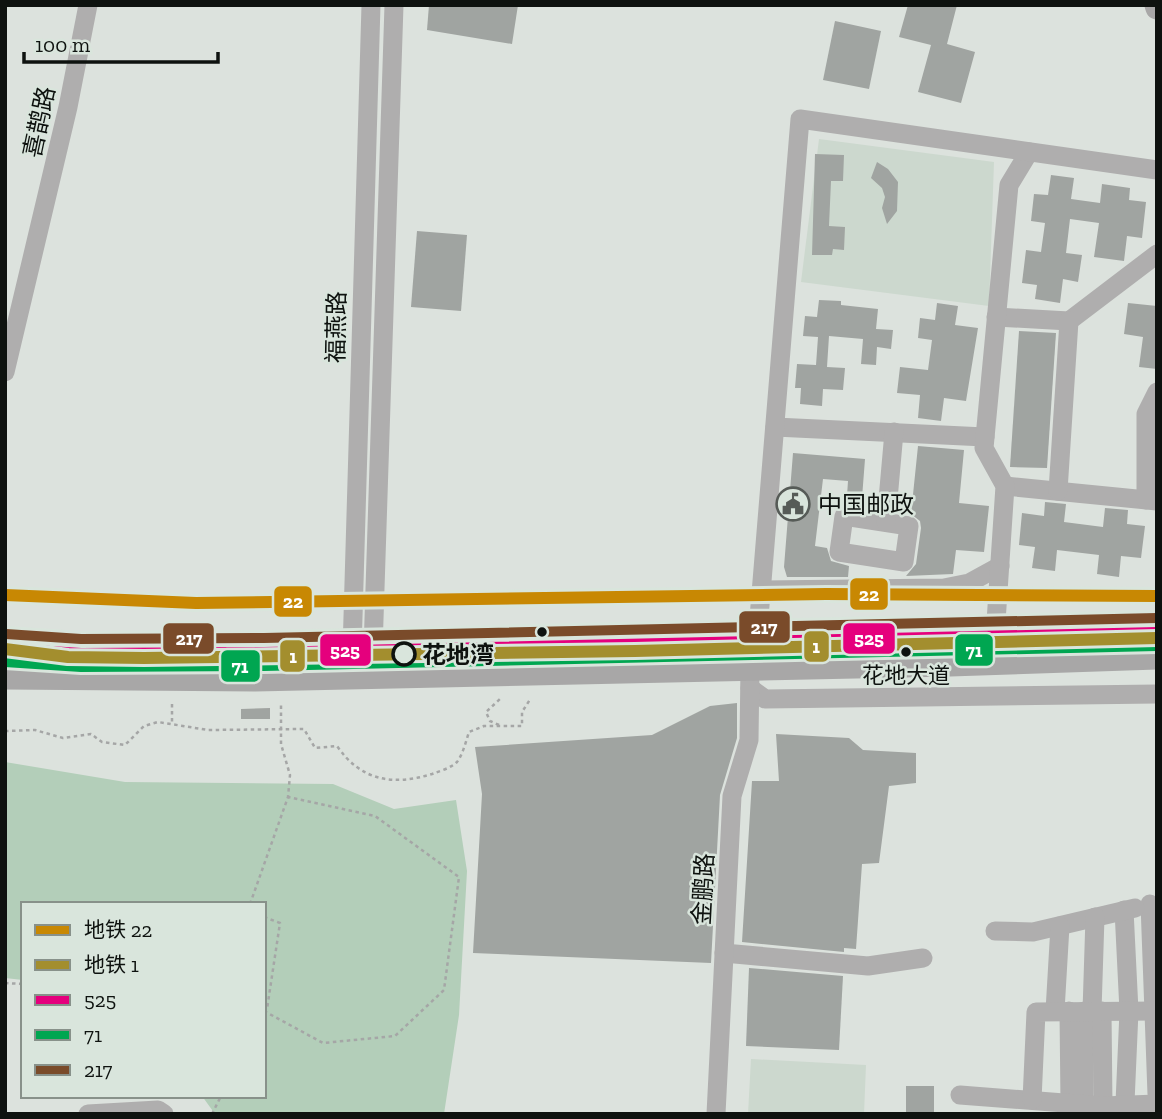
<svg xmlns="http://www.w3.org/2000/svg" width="1162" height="1119" font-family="'Zilla Slab','Noto Sans SC',serif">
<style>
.built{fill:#ccd8ce}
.green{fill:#b3ceb9}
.building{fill:#a0a4a1}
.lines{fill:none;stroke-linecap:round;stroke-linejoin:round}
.path{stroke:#a5a6a6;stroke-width:2.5;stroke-dasharray:3.5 3.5;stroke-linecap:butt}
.minor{stroke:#afaeae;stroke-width:19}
.major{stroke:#a8a7a7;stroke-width:23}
.bus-1-casing{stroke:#d9e5dc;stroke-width:16}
.bus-2-casing{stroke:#d9e5dc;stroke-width:16}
.bus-3-casing{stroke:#d9e5dc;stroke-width:16}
.bus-1{stroke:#e5007d;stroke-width:10}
.bus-2{stroke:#00a651;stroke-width:10}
.bus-3{stroke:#7a4b2a;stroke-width:10}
.metro-1-casing{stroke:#d9e5dc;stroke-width:18}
.metro-2-casing{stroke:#d9e5dc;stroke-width:18}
.metro-1{stroke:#c88803;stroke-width:12}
.metro-2{stroke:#a38e2e;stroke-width:12}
.bus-dot{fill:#0e120f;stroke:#d9e5dc;stroke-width:2.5}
.stop-dot{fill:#d9e5dc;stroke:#0e120f;stroke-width:3.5}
.labels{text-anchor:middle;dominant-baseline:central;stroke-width:5;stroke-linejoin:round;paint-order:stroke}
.bus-label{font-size:22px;fill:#0e120f;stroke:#d9e5dc}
.street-label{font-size:24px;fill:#0e120f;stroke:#d9e5dc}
.poi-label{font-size:24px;fill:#0e120f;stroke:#d9e5dc;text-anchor:start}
.stop-label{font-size:24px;font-weight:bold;fill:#0e120f;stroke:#d9e5dc;text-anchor:start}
.line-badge{stroke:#d9e5dc;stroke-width:2.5}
.badge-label{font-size:19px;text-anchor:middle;font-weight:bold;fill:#fff}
</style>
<rect width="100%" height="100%" fill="#dce2dd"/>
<g class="built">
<path d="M819,139L994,162L989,306L801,282Z"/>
<path d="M751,1059L866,1065L864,1114H748Z"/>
</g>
<path class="green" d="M5,762L125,782L333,784L394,809L456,800L467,871L459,1015L444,1114H215L202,1096H264V904H23V980L5,978Z"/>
<g class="building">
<path d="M429,5H518L512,44L427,30Z"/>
<path d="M908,5H957L947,44L975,52L961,103L918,92L931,45L899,37Z"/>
<path d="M835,21L881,31L869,89L823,80Z"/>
<path d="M815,154L844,155L843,181H831L829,226L845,227L844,250L833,249L832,255H812Z"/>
<path d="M877,162L888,169L898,182L897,211L887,224L882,208L885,197L882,188L871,178Z"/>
<path d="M1051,175L1074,178L1071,199L1100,203L1102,184L1130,188L1129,200L1146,202L1142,238L1127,236L1124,261L1094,257L1099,223L1070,219L1066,253L1082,255L1078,282L1063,279L1060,303L1035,299L1037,285L1022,283L1026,250L1041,252L1045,223L1031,221L1034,194L1048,195Z"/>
<path d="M417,231L467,235L461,311L411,307Z"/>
<path d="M819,300L841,301V305L878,309L876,329L893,330L891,349L877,347L876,365L861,364L863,339L829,336L827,367L845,368L843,390L823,389L822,406L800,404L801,388H795L797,364L816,365L818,337L803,336L805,316L817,317Z"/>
<path d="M937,303L958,306L955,325L978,328L966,401L944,398L941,421L918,418L920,395L897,393L900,367L928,370L932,340L918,338L920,318L935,320Z"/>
<path d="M1128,303L1157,306V369L1139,367L1143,337L1124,334Z"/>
<path d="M1019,331L1056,333L1047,468L1010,467Z"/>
<path d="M918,446L964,450L959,503L989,506L984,552L956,550L953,574L906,576L916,564L921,528L920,521L911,514Z"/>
<path d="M793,453L865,459L862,498L847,496L848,481L823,479L815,546L827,548L831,561L849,566L848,577H787L784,567Z"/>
<path d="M1045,502L1066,504L1064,522L1103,527L1105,508L1128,510L1127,524L1145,526L1141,558L1121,556L1119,577L1097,574L1099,555L1057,550L1055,571L1032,568L1035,547L1019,545L1022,513L1044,516Z"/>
<path d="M737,703V738L720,795L711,963L473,953L482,794L475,747L652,735L710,706Z"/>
<path d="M270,708V719H241V709Z"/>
<path d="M776,734L849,738L863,750L916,753V783L889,786L879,863L862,864L856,949L844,948V952L742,942L752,781H779Z"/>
<path d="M749,968L843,976L839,1050L746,1046Z"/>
<rect x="906" y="1086" width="28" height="28"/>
</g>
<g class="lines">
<g class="path">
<path d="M172,704V724"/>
<path d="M499,725L490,721L486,712L500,699"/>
<path d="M5,731L35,730L63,738L91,734L102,742L125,745L144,726L158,722L208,730L304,729L315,748L337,746C361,781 393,786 432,774C440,771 451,768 457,762C463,754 466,741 469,732L484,726H522V712L531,698"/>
<path d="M250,904L288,797L290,775L281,744V702"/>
<path d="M264,917L280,923L267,1009"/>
<path d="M5,983L23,984"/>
<path d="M264,1011L323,1043L395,1036L444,990L459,877L375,816L288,797"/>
<path d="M212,1114L221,1096"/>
</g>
<g class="minor">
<path d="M996,317L1069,321L1157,254"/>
<path d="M5,372L68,107L88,5"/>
<path d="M775,427L985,437"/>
<path d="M1005,486L1157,501"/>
<path d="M1058,491L1069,321"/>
<path d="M1146,500V414L1157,392"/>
<path d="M844,516L909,526L904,562L839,552Z"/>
<path d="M886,522L894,432"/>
<path d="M761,590L944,588L969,583L1000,566"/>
<path d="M995,637L1005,486L984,448L1009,185L1029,152"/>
<path d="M757,642L800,119L1157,170"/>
<path d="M373,650L394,5"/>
<path d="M352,651L371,5"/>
<path d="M750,688L765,699L1157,694"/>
<path d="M1150,904L1157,1094"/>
<path d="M1124,910L1129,1011L1125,1103"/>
<path d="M995,931L1033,932L1135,908"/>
<path d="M724,953L868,966L923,958"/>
<path d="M1055,1011L1060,926"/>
<path d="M1069,1011L1070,1103"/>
<path d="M1084,1011V1104"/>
<path d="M1092,1011L1095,917"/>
<path d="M1102,1011L1103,1106"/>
<path d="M960,1095L1103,1106L1157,1104"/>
<path d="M1032,1100L1036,1012L1157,1011"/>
<path d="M88,1114L158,1110L164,1114"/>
<path d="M716,1114L732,796L749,740L750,668"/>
</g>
<g class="major">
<path d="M1156,5L1157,8"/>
<path d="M5,648L81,653L264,652L1157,632"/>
<path d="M5,678L255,680L950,665L1157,658"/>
</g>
<defs>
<path id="bus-1" d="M5,648L81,653L264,652L1157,632"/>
<path id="bus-2" d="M5,662L81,667L264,666L1157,646"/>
<path id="bus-3" d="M6,634L81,639L264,638L1157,618"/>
</defs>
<use href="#bus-1" class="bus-1-casing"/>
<use href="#bus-2" class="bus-2-casing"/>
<use href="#bus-3" class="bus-3-casing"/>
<use href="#bus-1" class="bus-1"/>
<use href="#bus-2" class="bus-2"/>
<use href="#bus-3" class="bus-3"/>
<defs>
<path id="metro-1" d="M5,595L196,603L826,594L1157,596"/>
<path id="metro-2" d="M5,649L68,657L144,658L635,651L1157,638"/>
</defs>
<use href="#metro-1" class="metro-1-casing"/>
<use href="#metro-2" class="metro-2-casing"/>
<use href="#metro-1" class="metro-1"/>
<use href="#metro-2" class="metro-2"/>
</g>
<defs>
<symbol id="civic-ring" viewBox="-11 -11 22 22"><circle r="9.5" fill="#d9e5dc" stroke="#565b57" stroke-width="1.5"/><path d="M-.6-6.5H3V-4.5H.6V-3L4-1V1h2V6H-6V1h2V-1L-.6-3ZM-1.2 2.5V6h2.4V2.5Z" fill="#565b57"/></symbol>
</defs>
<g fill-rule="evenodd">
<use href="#civic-ring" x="774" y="485" width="38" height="38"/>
</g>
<g class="bus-dot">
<circle cx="542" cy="632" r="6"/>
<circle cx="906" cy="652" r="6"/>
</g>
<circle class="stop-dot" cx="404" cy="654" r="11"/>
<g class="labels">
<g class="bus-label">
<text x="906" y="675">花地大道</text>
</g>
<g class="street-label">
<text transform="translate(39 122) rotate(-78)">喜鹊路</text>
<text transform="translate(336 327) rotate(-89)">福燕路</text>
<text transform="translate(703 889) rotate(-87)">金鹏路</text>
</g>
<g class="poi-label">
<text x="818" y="504">中国邮政</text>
</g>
<g class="stop-label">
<text x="422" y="654">花地湾</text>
</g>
</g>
<g class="line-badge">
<rect x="849" y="577" width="40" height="34" rx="7" fill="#c88803"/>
<rect x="273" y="585" width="40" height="33" rx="7" fill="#c88803"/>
<rect x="738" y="610" width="53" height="34" rx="7" fill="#7a4b2a"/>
<rect x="162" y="622" width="53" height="33" rx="7" fill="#7a4b2a"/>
<rect x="842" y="622" width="54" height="33" rx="7" fill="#e5007d"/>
<rect x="803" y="630" width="27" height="33" rx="7" fill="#a38e2e"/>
<rect x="954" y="633" width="40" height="34" rx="7" fill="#00a651"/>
<rect x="319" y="633" width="53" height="34" rx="7" fill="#e5007d"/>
<rect x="279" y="639" width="27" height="34" rx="7" fill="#a38e2e"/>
<rect x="220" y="649" width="41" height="34" rx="7" fill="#00a651"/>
</g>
<g class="badge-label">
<text x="869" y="601">22</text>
<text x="293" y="608">22</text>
<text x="764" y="634">217</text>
<text x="189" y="645">217</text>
<text x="869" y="645">525</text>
<text x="816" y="653">1</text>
<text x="974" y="657">71</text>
<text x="345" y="657">525</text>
<text x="293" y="663">1</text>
<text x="240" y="673">71</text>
</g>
<rect width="1162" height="1119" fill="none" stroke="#0e120f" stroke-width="14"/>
<rect x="21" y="902" width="245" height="196" fill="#d9e5dc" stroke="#88918a" stroke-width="2"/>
<rect x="35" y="925" width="35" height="10" fill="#c88803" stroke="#88918a" stroke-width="2"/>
<text x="84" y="937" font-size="21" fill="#0e120f">地铁 22</text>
<rect x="35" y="960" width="35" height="10" fill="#a38e2e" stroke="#88918a" stroke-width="2"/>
<text x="84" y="972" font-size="21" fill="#0e120f">地铁 1</text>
<rect x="35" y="995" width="35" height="10" fill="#e5007d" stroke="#88918a" stroke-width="2"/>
<text x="84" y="1007" font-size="21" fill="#0e120f">525</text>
<rect x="35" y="1030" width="35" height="10" fill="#00a651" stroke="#88918a" stroke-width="2"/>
<text x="84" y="1042" font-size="21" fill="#0e120f">71</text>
<rect x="35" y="1065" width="35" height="10" fill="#7a4b2a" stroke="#88918a" stroke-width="2"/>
<text x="84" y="1077" font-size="21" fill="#0e120f">217</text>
<path d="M24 52v10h194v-10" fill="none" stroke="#0e120f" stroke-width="3.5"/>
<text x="35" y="52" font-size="21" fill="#0e120f" stroke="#d9e5dc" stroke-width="5" paint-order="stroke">100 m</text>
</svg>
